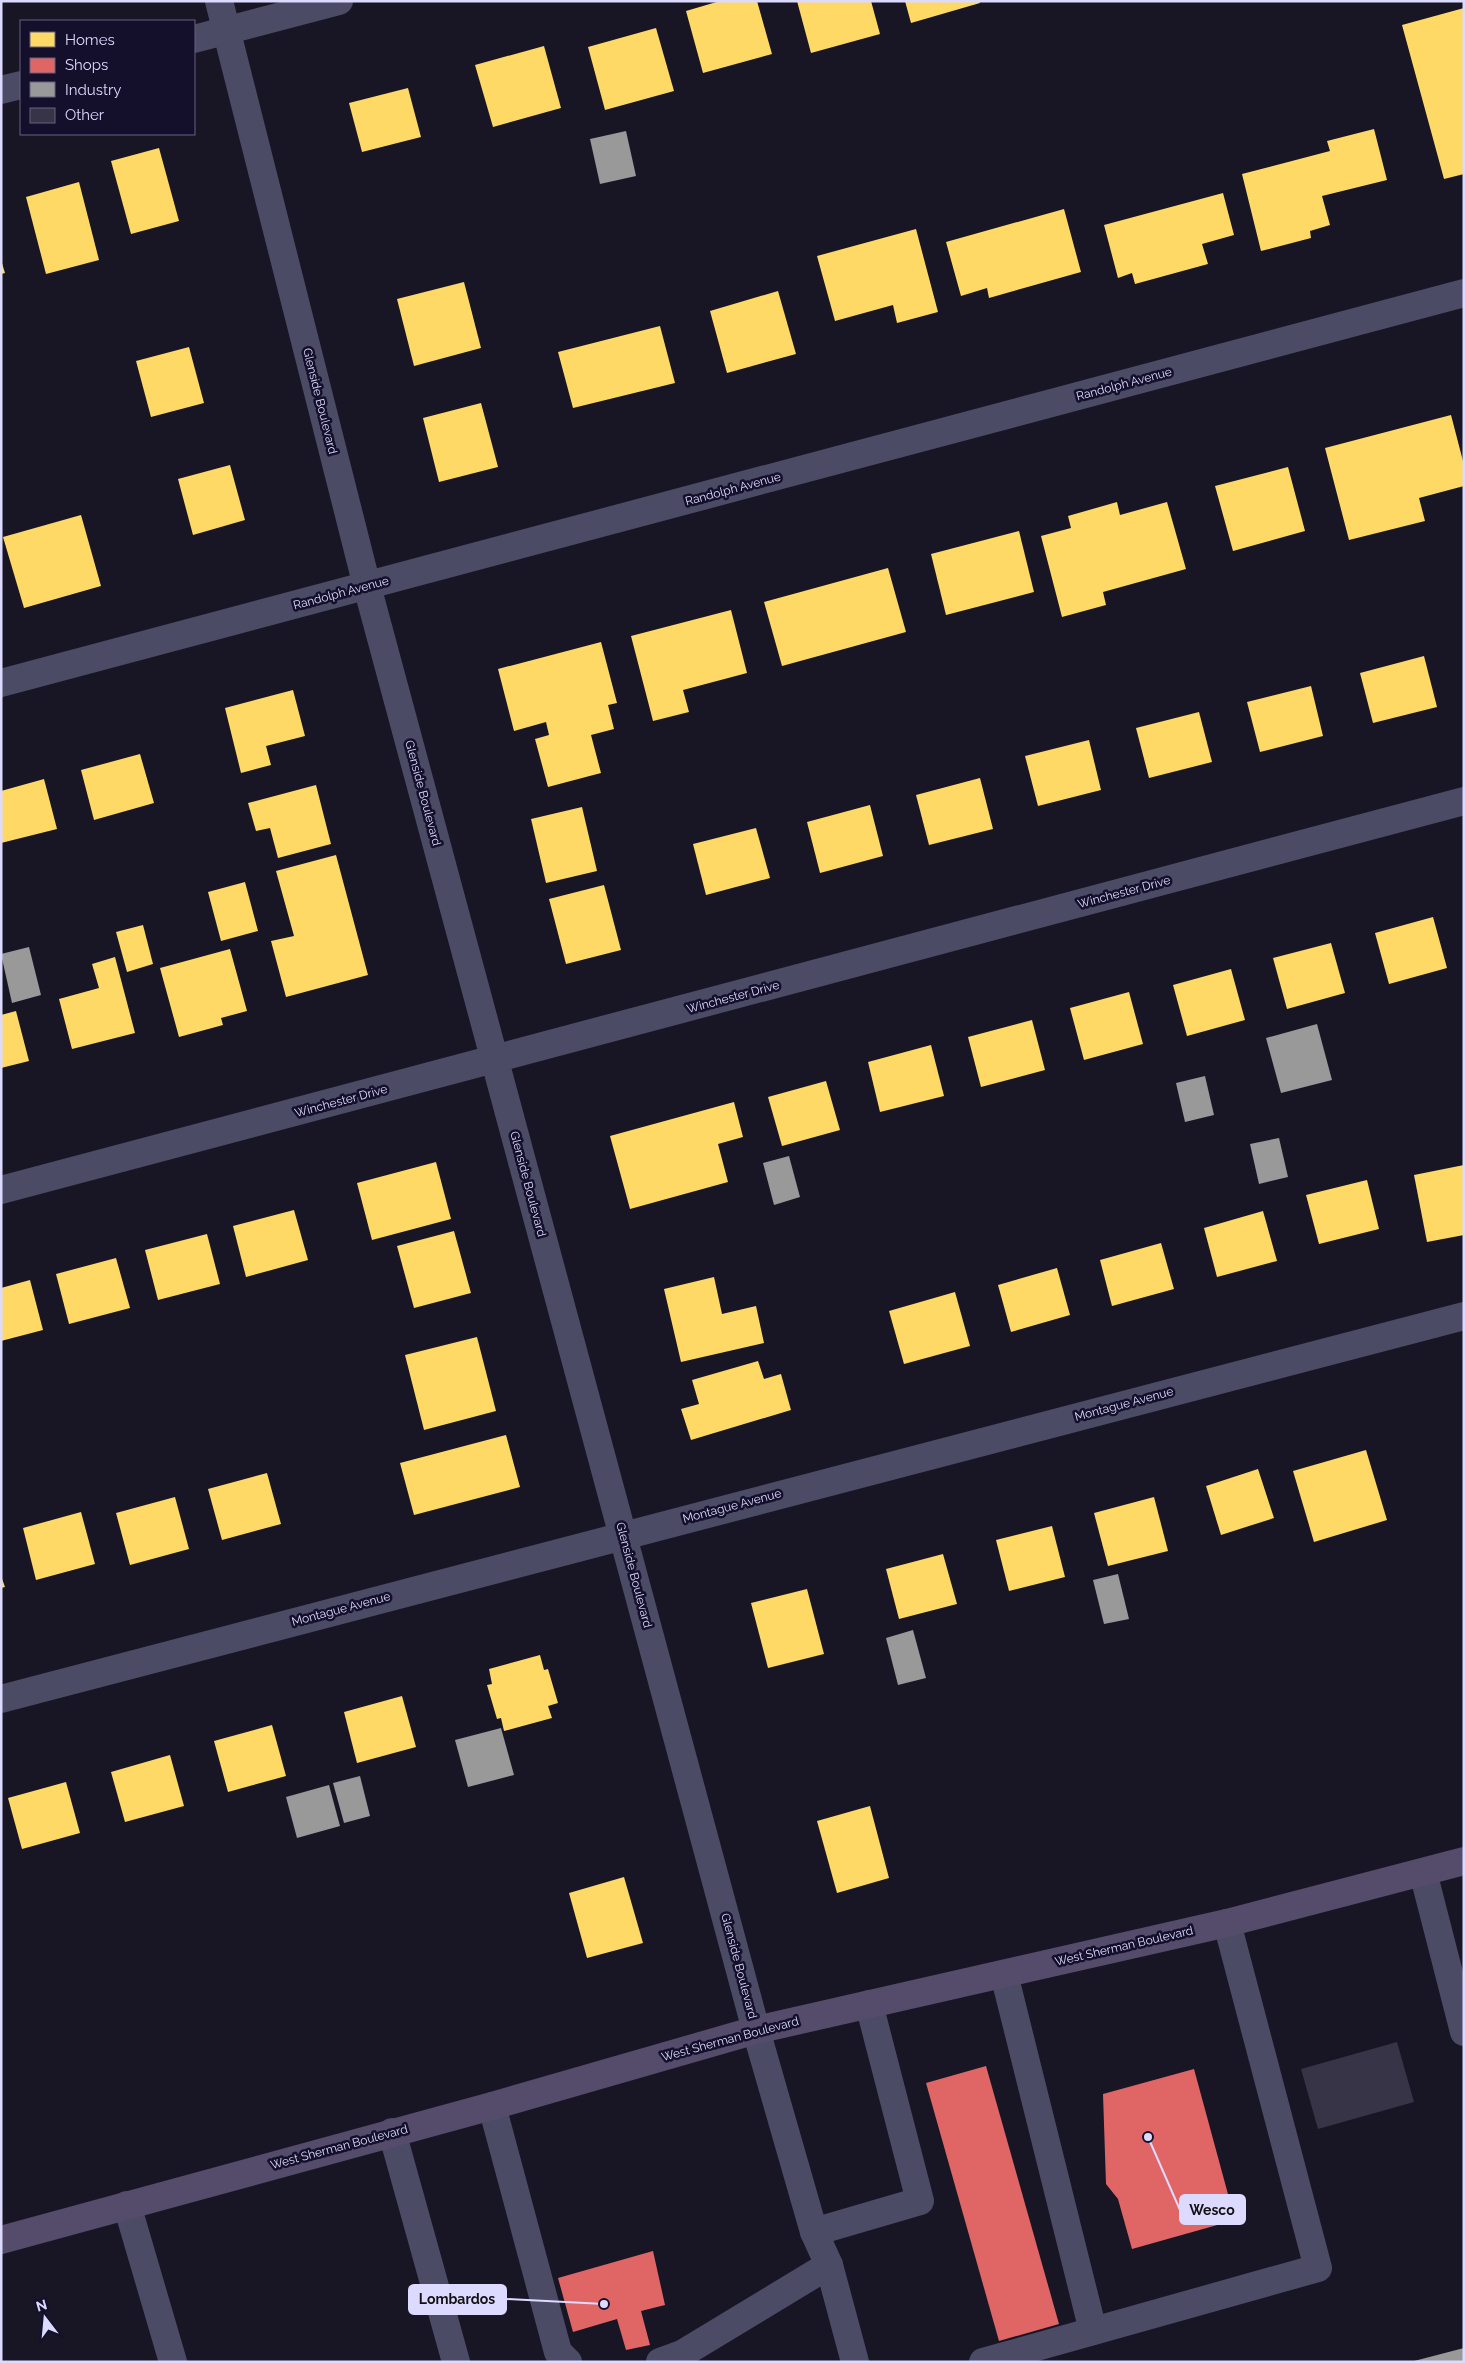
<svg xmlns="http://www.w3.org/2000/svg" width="1465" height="2363" font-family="Raleway,sans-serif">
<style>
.homes{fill:#ffd966}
.shops{fill:#e06666}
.industry{fill:#999}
.building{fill:#363446}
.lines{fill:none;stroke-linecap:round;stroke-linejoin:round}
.minor{stroke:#4b4b66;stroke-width:28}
.major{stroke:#544c6a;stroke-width:28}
.labels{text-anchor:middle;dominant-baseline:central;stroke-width:5;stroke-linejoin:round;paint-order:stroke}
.street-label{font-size:12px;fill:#dddaff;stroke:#14102b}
.leader{fill:none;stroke:#dddaff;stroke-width:2}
.callout-dot{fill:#dddaff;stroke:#14102b;stroke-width:2}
.callout{fill:#dddaff;stroke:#dddaff;stroke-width:2}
.callout-label{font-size:14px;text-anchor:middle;font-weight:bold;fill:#111}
</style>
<rect width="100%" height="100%" fill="#181625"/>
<g class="homes">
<path d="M720,1H757L772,54L703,73L686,11Z"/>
<path d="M797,1H871L880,34L811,53Z"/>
<path d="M905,1H979L980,3L911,23Z"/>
<path d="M1464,8V174L1444,179L1402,25Z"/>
<path d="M656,28L674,91L605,110L588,47Z"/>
<path d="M544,46L561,108L493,127L475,65Z"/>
<path d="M408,88L421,137L362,152L349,103Z"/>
<path d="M1374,129L1387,180L1322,196L1330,225L1310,231L1311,238L1261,251L1242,174L1330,151L1327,141Z"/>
<path d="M159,148L179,221L131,234L111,161Z"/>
<path d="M79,182L99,260L46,274L26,197Z"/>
<path d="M1223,193L1234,235L1202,244L1208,264L1135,284L1132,273L1118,278L1104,225Z"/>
<path d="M1064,209L1081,272L989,298L987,288L961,296L946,242Z"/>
<path d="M916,229L938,312L897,323L893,305L835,321L817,256Z"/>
<path d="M1,260L5,273L1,274Z"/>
<path d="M464,282L481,348L414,366L397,299Z"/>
<path d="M778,291L796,354L727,373L710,311Z"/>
<path d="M660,326L675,383L573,408L558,352Z"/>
<path d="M189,347L204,403L151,417L136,361Z"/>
<path d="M481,403L498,467L439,482L423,418Z"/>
<path d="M1451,415L1464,465V486L1419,498L1425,521L1349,540L1325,448Z"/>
<path d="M230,465L245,520L193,535L178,479Z"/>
<path d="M1288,467L1305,531L1233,551L1215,486Z"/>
<path d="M1117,502L1120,515L1167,502L1186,569L1103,592L1106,605L1062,617L1041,536L1071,528L1068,516Z"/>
<path d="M81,515L101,586L24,608L3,537Z"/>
<path d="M1019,531L1034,592L946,615L931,554Z"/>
<path d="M888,568L906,632L782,666L764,602Z"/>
<path d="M731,610L747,673L683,690L689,712L653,721L631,636Z"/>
<path d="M601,642L617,703L608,705L614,729L591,735L601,773L548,787L535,739L549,735L546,722L514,731L498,669Z"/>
<path d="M1424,656L1437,707L1373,723L1360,673Z"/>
<path d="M1311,686L1323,736L1260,752L1247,702Z"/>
<path d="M293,690L305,736L266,746L271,765L241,773L225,708Z"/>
<path d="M1199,712L1212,762L1149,778L1136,728Z"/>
<path d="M1089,740L1101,790L1038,806L1025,756Z"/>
<path d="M140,754L154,803L94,820L81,770Z"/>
<path d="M980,778L993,829L929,845L916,795Z"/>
<path d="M44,779L57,829L1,843V791Z"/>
<path d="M316,785L331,844L278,858L270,828L256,831L248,803Z"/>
<path d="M870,805L883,856L820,873L807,822Z"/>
<path d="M582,807L597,871L546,883L531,819Z"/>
<path d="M756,828L770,878L706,895L693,844Z"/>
<path d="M336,855L368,975L286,997L271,941L294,936L276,871Z"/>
<path d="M245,882L258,931L221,941L208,892Z"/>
<path d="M604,885L621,950L566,964L549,899Z"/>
<path d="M1433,917L1447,968L1389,984L1375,933Z"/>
<path d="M143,925L153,964L127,972L116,932Z"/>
<path d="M1331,943L1345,993L1287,1009L1273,958Z"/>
<path d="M230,949L247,1011L221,1018L223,1025L179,1037L160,968Z"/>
<path d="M115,957L135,1033L72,1049L59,999L99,988L92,964Z"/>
<path d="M1231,969L1245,1020L1187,1036L1173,985Z"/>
<path d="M1129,992L1143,1044L1084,1060L1070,1008Z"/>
<path d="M16,1011L29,1061L1,1068V1015Z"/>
<path d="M1032,1020L1045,1070L981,1087L968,1037Z"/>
<path d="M931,1045L944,1096L880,1112L868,1062Z"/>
<path d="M826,1081L840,1130L782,1146L768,1097Z"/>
<path d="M734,1102L743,1137L718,1144L728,1182L630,1209L610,1136Z"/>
<path d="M436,1162L451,1219L372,1240L357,1183Z"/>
<path d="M1464,1165V1235L1427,1242L1414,1175Z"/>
<path d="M1367,1180L1379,1229L1319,1244L1306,1195Z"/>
<path d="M294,1210L308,1260L246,1277L233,1226Z"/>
<path d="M1263,1211L1277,1261L1217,1277L1204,1228Z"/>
<path d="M454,1231L471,1293L414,1308L397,1246Z"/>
<path d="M207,1234L220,1284L158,1300L145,1250Z"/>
<path d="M1161,1243L1174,1289L1112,1306L1100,1260Z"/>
<path d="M116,1258L130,1308L69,1324L56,1274Z"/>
<path d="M1057,1268L1070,1315L1011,1332L998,1285Z"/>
<path d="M714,1277L722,1314L756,1306L764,1343L681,1362L664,1289Z"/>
<path d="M30,1280L43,1330L1,1341V1288Z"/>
<path d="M955,1292L970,1346L904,1364L889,1311Z"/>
<path d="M477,1337L496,1411L424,1430L405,1355Z"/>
<path d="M758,1361L764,1379L781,1374L791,1410L691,1440L681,1409L699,1404L692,1380Z"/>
<path d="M506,1435L520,1487L414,1515L400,1463Z"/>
<path d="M1366,1450L1387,1520L1314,1542L1293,1471Z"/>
<path d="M1258,1469L1274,1518L1221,1535L1206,1486Z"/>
<path d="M267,1473L281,1524L222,1540L208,1489Z"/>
<path d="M175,1497L189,1549L130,1565L116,1513Z"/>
<path d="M1154,1497L1168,1551L1108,1566L1094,1513Z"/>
<path d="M81,1512L95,1564L36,1580L23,1528Z"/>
<path d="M1052,1526L1065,1577L1009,1591L996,1540Z"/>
<path d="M943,1554L957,1604L899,1619L886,1569Z"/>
<path d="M1,1576L5,1587L1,1588Z"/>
<path d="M807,1589L824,1654L768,1668L751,1603Z"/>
<path d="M540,1655L544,1670L548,1669L558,1703L548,1706L552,1718L504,1731L501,1718L497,1719L487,1685L492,1684L489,1669Z"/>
<path d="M402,1696L416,1747L357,1763L344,1712Z"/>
<path d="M272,1725L286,1776L228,1792L214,1741Z"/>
<path d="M170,1755L184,1806L125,1822L111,1772Z"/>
<path d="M66,1782L80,1833L22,1849L8,1798Z"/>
<path d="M870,1806L889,1878L837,1893L817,1821Z"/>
<path d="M624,1877L643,1943L587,1958L569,1893Z"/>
</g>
<g class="shops">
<path d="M986,2066L1059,2324L999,2341L926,2083Z"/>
<path d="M1194,2069L1235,2220L1132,2249L1118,2199L1106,2184L1103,2094Z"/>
<path d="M653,2251L665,2305L641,2311L650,2345L626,2350L617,2319L573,2332L558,2278Z"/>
</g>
<g class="industry">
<path d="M626,131L636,176L600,184L590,139Z"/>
<path d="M29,947L41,995L12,1003L1,954Z"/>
<path d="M1317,1024L1332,1080L1281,1093L1266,1038Z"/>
<path d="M1205,1076L1214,1115L1185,1122L1176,1083Z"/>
<path d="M1279,1138L1288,1177L1259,1184L1250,1144Z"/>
<path d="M789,1156L800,1197L774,1205L763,1163Z"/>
<path d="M1118,1574L1129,1619L1104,1624L1093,1580Z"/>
<path d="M913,1630L926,1678L898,1685L886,1638Z"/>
<path d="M501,1728L514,1775L468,1787L455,1740Z"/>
<path d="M360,1776L370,1816L344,1823L333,1783Z"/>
<path d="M329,1785L340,1826L297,1838L286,1797Z"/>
<path d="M1464,2348V2362H1414V2361Z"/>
</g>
<path class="building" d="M1397,2042L1414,2102L1318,2129L1301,2069Z"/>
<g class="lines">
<g class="minor">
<path d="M219,1L367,586L756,2030L814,2232L829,2265L855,2362"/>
<path d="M194,39L339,1"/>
<path d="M1,90L21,85"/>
<path d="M1,683L1464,293"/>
<path d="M1,1190L1464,801"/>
<path d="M1,1699L1464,1316"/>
<path d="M1423,1872L1464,2032"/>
<path d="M1004,1974L1093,2331"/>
<path d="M492,2106L558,2352L568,2362"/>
<path d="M392,2132L456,2362"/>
<path d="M127,2205L173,2362"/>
<path d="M814,2232L920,2201L869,2004"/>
<path d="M660,2362L682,2354L829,2265"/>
<path d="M983,2362L1318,2268L1227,1923"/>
</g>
<path class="major" d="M1,2240L492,2106L756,2030L1227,1923L1464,1861"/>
</g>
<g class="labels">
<g class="street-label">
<text transform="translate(1124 384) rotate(-15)">Randolph Avenue</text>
<text transform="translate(320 401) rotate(76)">Glenside Boulevard</text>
<text transform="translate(733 489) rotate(-15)">Randolph Avenue</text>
<text transform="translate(341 593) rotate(-15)">Randolph Avenue</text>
<text transform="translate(423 793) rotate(75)">Glenside Boulevard</text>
<text transform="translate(1124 892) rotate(-15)">Winchester Drive</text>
<text transform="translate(733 997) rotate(-15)">Winchester Drive</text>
<text transform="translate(341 1101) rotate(-15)">Winchester Drive</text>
<text transform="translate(528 1184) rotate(75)">Glenside Boulevard</text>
<text transform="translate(1124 1404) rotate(-15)">Montague Avenue</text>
<text transform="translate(732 1506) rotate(-15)">Montague Avenue</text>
<text transform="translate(634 1575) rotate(75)">Glenside Boulevard</text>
<text transform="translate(341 1609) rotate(-15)">Montague Avenue</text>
<text transform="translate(1124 1946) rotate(-13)">West Sherman Boulevard</text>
<text transform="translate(739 1966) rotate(75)">Glenside Boulevard</text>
<text transform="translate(730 2039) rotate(-15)">West Sherman Boulevard</text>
<text transform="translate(339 2147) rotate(-15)">West Sherman Boulevard</text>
</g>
</g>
<path class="leader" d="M1148 2137L1180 2210M604 2304L506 2299"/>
<g class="callout-dot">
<circle cx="1148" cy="2137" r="5"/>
<circle cx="604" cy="2304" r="5"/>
</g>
<g class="callout">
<rect x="1180" y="2195" width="65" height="29" rx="5"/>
<rect x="409" y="2285" width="97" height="29" rx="5"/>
</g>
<g class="callout-label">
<text x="1212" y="2215">Wesco</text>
<text x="457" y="2304">Lombardos</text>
</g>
<rect width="1465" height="2363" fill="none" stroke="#dddaff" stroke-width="5"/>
<rect x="20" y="20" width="175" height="115" fill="#14102b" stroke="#646180"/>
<rect x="30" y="32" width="25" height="15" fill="#ffd966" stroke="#646180"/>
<text x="65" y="45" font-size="15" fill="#dddaff">Homes</text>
<rect x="30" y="58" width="25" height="15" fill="#e06666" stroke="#646180"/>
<text x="65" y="70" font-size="15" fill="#dddaff">Shops</text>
<rect x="30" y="82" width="25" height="15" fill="#999999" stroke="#646180"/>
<text x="65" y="95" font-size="15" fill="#dddaff">Industry</text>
<rect x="30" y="108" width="25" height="15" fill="#363446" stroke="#646180"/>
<text x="65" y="120" font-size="15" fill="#dddaff">Other</text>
<g transform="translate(45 2318) rotate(344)" stroke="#14102b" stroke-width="4" paint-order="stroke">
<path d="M0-4L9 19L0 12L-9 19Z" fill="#dddaff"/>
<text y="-8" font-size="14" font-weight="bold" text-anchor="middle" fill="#dddaff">N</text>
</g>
</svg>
